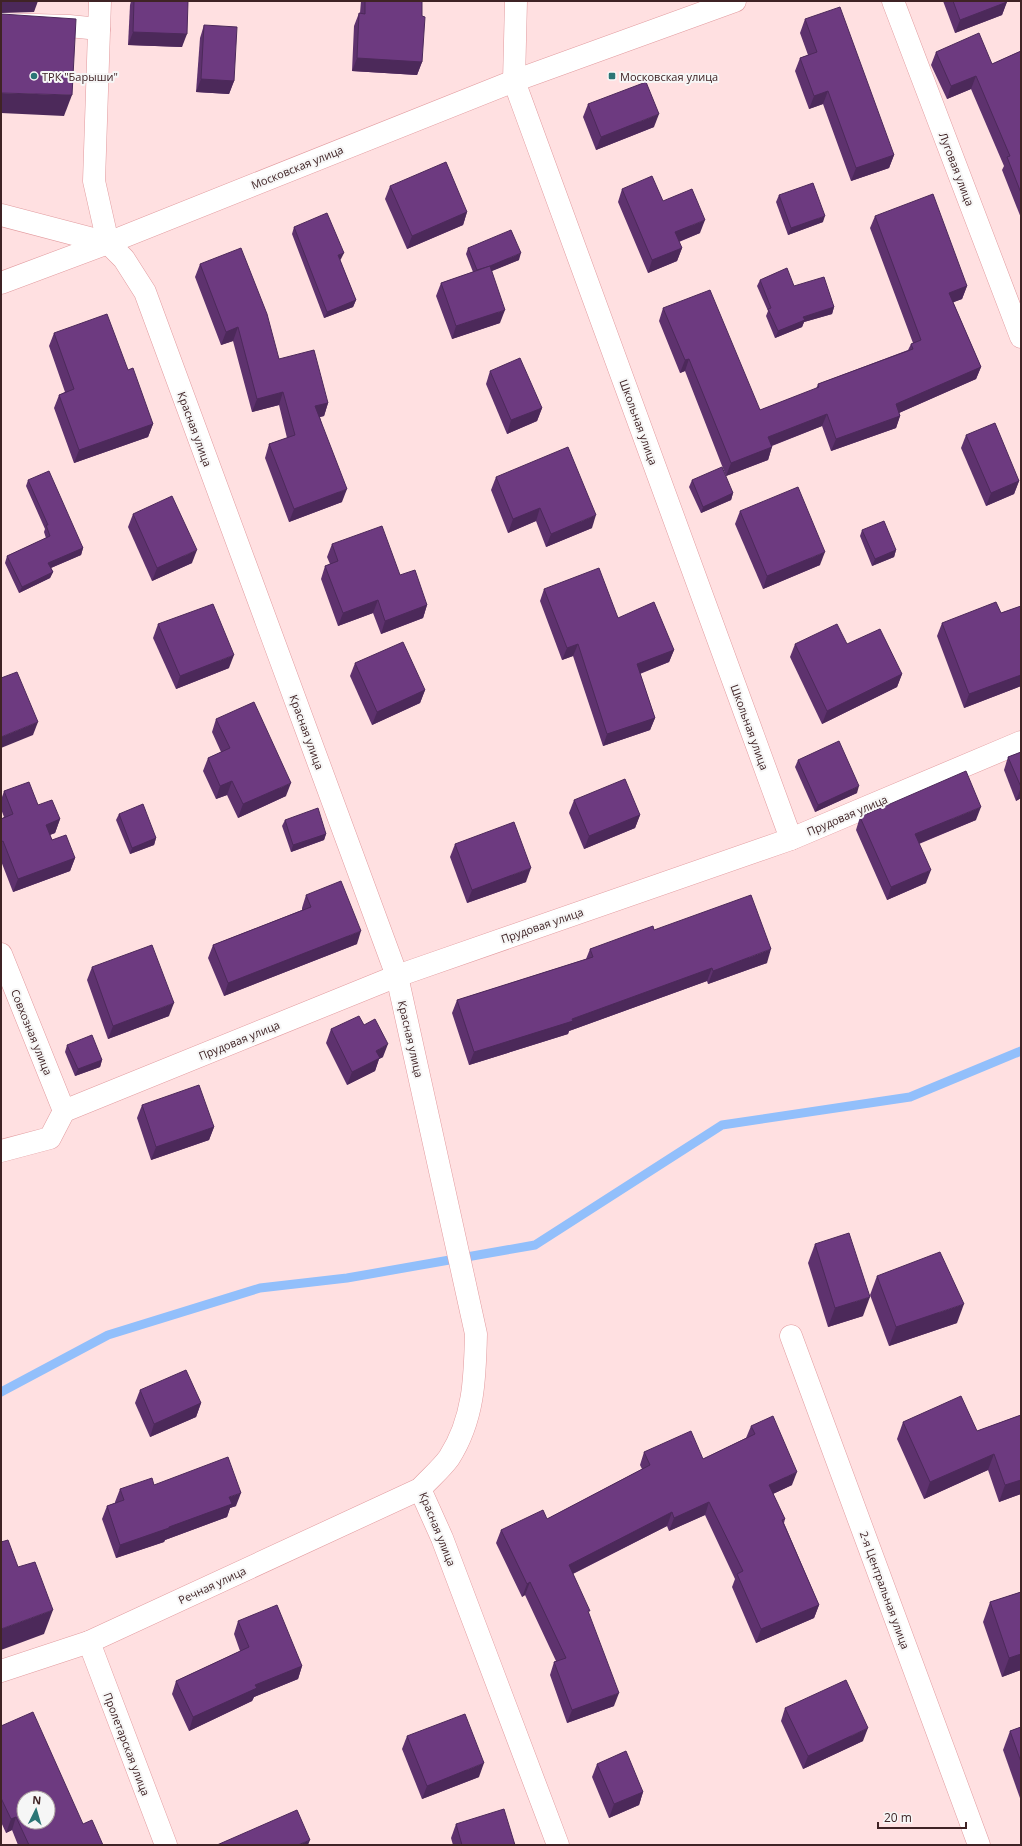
<svg xmlns="http://www.w3.org/2000/svg" width="1022" height="1846" font-family="'Open Sans',sans-serif">
<style>
.lines{fill:none;stroke-linecap:round;stroke-linejoin:round}
.stream{stroke:#92bffb;stroke-width:9}
.minor-casing{stroke:#e29b9f;stroke-width:23}
.minor{stroke:#fff;stroke-width:22}
.wall{fill:#5e326e}
.shaded-wall{fill:#4c295a}
.building{fill:#6d3a80;stroke:#4c295a;fill-rule:evenodd}
.poi-dot{fill:#2b7576;stroke:#f6f6f6;stroke-width:1.5}
.labels{text-anchor:middle;dominant-baseline:central;stroke-width:4;stroke-linejoin:round;paint-order:stroke}
.poi-label{font-size:11px;fill:#3f2325;stroke:#f6f6f6;text-anchor:start}
.street-label{font-size:11px;fill:#3f2325;stroke:#f6f6f6}
</style>
<rect width="100%" height="100%" fill="#ffe0e1"/>
<g class="lines">
<path class="stream" d="M1,1392L108,1335L260,1288L347,1278L535,1245L722,1125L910,1097L1021,1051"/>
<defs>
<g id="minor">
<path d="M100,1L94,181L108,243"/>
<path d="M516,1L514,81L791,839"/>
<path d="M893,1L1021,337"/>
<path d="M1,24L69,26L99,29"/>
<path d="M1,215L108,243L124,259L145,292L397,976L476,1334C475,1378 474,1419 449,1458C441,1469 429,1479 420,1489L89,1642L1,1671"/>
<path d="M1,283L108,243L514,81L735,1"/>
<path d="M1,954L64,1111"/>
<path d="M64,1111L397,976L791,839L1021,742"/>
<path d="M1,1151L50,1138L64,1111"/>
<path d="M791,1336L979,1845"/>
<path d="M420,1489L442,1538L558,1845"/>
<path d="M89,1642L166,1845"/>
</g>
</defs>
<use href="#minor" class="minor-casing"/>
<use href="#minor" class="minor"/>
</g>
<g class="wall">
<path d="M131,1H188L182,47L128,45L130,5Z"/>
<path d="M361,1H422V62L417,75L352,71L354,26L359,13H360Z"/>
<path d="M943,1H1007L1002,15L955,33Z"/>
<path d="M805,19L894,155L889,168L851,181L823,104L809,109L795,71L800,58L808,55L800,33Z"/>
<path d="M204,25L234,81L229,94L196,92L200,38Z"/>
<path d="M1021,51V218L1002,170L1004,166L971,89L947,99L931,65L936,52L992,64Z"/>
<path d="M588,104L654,127L596,150L583,117Z"/>
<path d="M390,186L467,212L463,225L407,249L385,199Z"/>
<path d="M622,189L663,201L700,233L679,242L682,248L677,261L648,273L618,202Z"/>
<path d="M779,195L823,222L788,235L776,202Z"/>
<path d="M875,216L967,286L962,299L953,302L981,367L976,379L899,413L900,416L896,428L831,451L822,426L772,446L768,460L726,476L685,371L680,373L659,321L663,308L760,410L816,389L818,384L908,350L911,344L913,343L870,228Z"/>
<path d="M294,227L341,259L340,260L356,300L353,307L324,318L292,234Z"/>
<path d="M468,248L519,260L491,271L500,323L452,339L436,296L441,283L473,272L466,254Z"/>
<path d="M200,264L279,359L328,403L324,416L320,417L342,502L289,522L265,458L269,444L287,438L279,405L252,412L233,341L221,345L195,277Z"/>
<path d="M760,280L794,286L834,307L832,314L804,322L802,327L775,338L766,316L768,311L757,286Z"/>
<path d="M54,333L128,370L153,424L148,437L74,463L54,408L59,395L65,392L49,346Z"/>
<path d="M490,371L542,408L537,421L507,434L486,384Z"/>
<path d="M966,435L1019,481L1014,494L986,506L961,448Z"/>
<path d="M496,477L592,528L546,547L536,521L508,533L491,490Z"/>
<path d="M28,480L83,548L81,555L51,568L53,572L50,578L19,593L5,563L7,556L46,538L44,532L45,529L26,486Z"/>
<path d="M692,480L733,493L731,500L701,513L689,487Z"/>
<path d="M740,511L820,565L763,589L735,524Z"/>
<path d="M133,514L192,563L152,581L128,527Z"/>
<path d="M862,530L896,550L894,557L872,566L860,536Z"/>
<path d="M332,544L400,575L427,605L423,618L381,634L373,613L338,626L321,579L325,566L330,564L327,557Z"/>
<path d="M544,589L618,618L674,650L669,662L640,674L655,718L650,730L603,746L573,656L562,660L540,601Z"/>
<path d="M1021,606V686L964,708L937,636L942,623L1001,613Z"/>
<path d="M158,624L229,668L176,689L153,638Z"/>
<path d="M795,644H847L902,674L897,687L822,724L790,657Z"/>
<path d="M355,663L425,690L420,703L372,725L350,676Z"/>
<path d="M216,719L286,796L238,818L227,795L216,799L203,771L208,758L221,752L212,732Z"/>
<path d="M1021,752V798L1016,801L1004,770L1008,757Z"/>
<path d="M798,760L857,793L815,812L795,767Z"/>
<path d="M4,791L38,805L60,819L55,833L50,835L52,840L75,858L70,871L13,892L1,861V819L4,817L1,809V800Z"/>
<path d="M574,800L640,815L635,828L584,849L569,813Z"/>
<path d="M119,814L156,838L154,845L130,854L116,820Z"/>
<path d="M860,817L976,820L919,844L926,883L887,900L856,830Z"/>
<path d="M285,820L326,834L324,840L291,852L282,826Z"/>
<path d="M455,844L526,882L467,903L450,857Z"/>
<path d="M306,895L357,944L224,996L208,958L213,945L302,910V908Z"/>
<path d="M654,930L767,963L708,984L707,981L569,1031L568,1034L469,1065L452,1013L457,1000L586,959L590,949Z"/>
<path d="M92,967L169,1016L108,1039L87,980Z"/>
<path d="M364,1025L383,1057L379,1059L375,1071L347,1085L326,1043L331,1029Z"/>
<path d="M67,1045L102,1060L100,1067L75,1076L65,1052Z"/>
<path d="M142,1105L214,1127L209,1140L151,1160L137,1118Z"/>
<path d="M815,1244L863,1316L828,1327L808,1263Z"/>
<path d="M877,1276L957,1323L889,1346L870,1295Z"/>
<path d="M140,1390L201,1403L196,1417L150,1437L135,1403Z"/>
<path d="M1021,1415V1494L999,1502L988,1470L924,1499L897,1439L903,1422L977,1431Z"/>
<path d="M751,1426L792,1485L773,1494L785,1519L784,1523L819,1605L814,1618L756,1643L732,1587L735,1579L705,1515L669,1531L667,1526L573,1574L589,1614L614,1706L567,1723L550,1675L554,1662L556,1661L525,1595L522,1597L496,1543L501,1530L547,1519L642,1469L640,1465L644,1452L703,1459L746,1438Z"/>
<path d="M154,1485L236,1506L230,1508L227,1517L165,1540L164,1542L116,1558L102,1519L107,1506L115,1503V1502L120,1489Z"/>
<path d="M1021,1592V1670L1002,1677L983,1622L990,1602Z"/>
<path d="M238,1621L302,1666L298,1679L254,1697L252,1701L189,1731L172,1694L176,1681L240,1651L234,1634Z"/>
<path d="M785,1708L863,1741L803,1769L781,1721Z"/>
<path d="M1,1726L83,1824L103,1845H18L12,1830L6,1833L1,1822Z"/>
<path d="M1021,1727V1801L1003,1750L1010,1731Z"/>
<path d="M407,1736L479,1777L422,1799L402,1749Z"/>
<path d="M597,1764L643,1792L639,1805L609,1818L592,1777Z"/>
<path d="M456,1824L515,1845H453L451,1838Z"/>
</g>
<g class="shaded-wall">
<path d="M1,1H38L34,12L1,13Z"/>
<path d="M1007,2L1002,15L955,33L960,20Z"/>
<path d="M133,32L187,34L182,47L128,45Z"/>
<path d="M357,58L422,62L417,75L352,71Z"/>
<path d="M976,76L971,89L947,99L951,86Z"/>
<path d="M201,79L234,81L229,94L196,92Z"/>
<path d="M828,91L823,104L809,109L814,96Z"/>
<path d="M1,93L72,95L64,116L1,113Z"/>
<path d="M659,114L654,127L596,150L601,137Z"/>
<path d="M894,155L889,168L851,181L856,168Z"/>
<path d="M467,212L463,225L407,249L412,236Z"/>
<path d="M825,216L823,222L788,235L791,228Z"/>
<path d="M705,220L700,233L670,245L675,232Z"/>
<path d="M682,248L677,261L648,273L652,260Z"/>
<path d="M344,253L341,259L335,262L338,255Z"/>
<path d="M521,253L519,260L475,278L478,271Z"/>
<path d="M967,286L962,299L944,306L949,293Z"/>
<path d="M356,300L353,307L324,318L327,312Z"/>
<path d="M834,307L832,314L804,322L802,327L775,338L778,331L803,317Z"/>
<path d="M505,310L500,323L452,339L456,326Z"/>
<path d="M238,327L233,341L221,345L226,332Z"/>
<path d="M689,359L685,371L680,373L685,360Z"/>
<path d="M981,367L976,379L892,416L896,404Z"/>
<path d="M283,392L279,405L252,412L257,399Z"/>
<path d="M328,403L324,416L311,419L315,406Z"/>
<path d="M542,408L537,421L507,434L511,420Z"/>
<path d="M827,414L822,426L763,449L768,437Z"/>
<path d="M900,416L896,428L831,451L836,439Z"/>
<path d="M153,424L148,437L74,463L79,450Z"/>
<path d="M772,447L768,460L726,476L731,463Z"/>
<path d="M1019,481L1014,494L986,506L991,493Z"/>
<path d="M347,489L342,502L289,522L294,509Z"/>
<path d="M733,493L731,500L701,513L703,507Z"/>
<path d="M540,508L536,521L508,533L513,519Z"/>
<path d="M596,515L592,528L546,547L551,534Z"/>
<path d="M83,548L81,555L46,570L48,563Z"/>
<path d="M197,550L192,563L152,581L157,568Z"/>
<path d="M896,550L894,557L872,566L875,559Z"/>
<path d="M825,552L820,565L763,589L767,576Z"/>
<path d="M53,572L50,578L19,593L22,587Z"/>
<path d="M378,600L373,613L338,626L343,613Z"/>
<path d="M427,605L423,618L381,634L385,621Z"/>
<path d="M578,644L573,656L562,660L567,648Z"/>
<path d="M674,650L669,662L633,676L637,664Z"/>
<path d="M234,655L229,668L176,689L180,676Z"/>
<path d="M902,674L897,687L822,724L827,711Z"/>
<path d="M1021,675V686L964,708L969,694Z"/>
<path d="M425,690L420,703L372,725L377,712Z"/>
<path d="M655,718L650,730L603,746L607,734Z"/>
<path d="M38,722L33,735L1,748V737Z"/>
<path d="M232,781L227,795L216,799L220,786Z"/>
<path d="M291,783L286,796L238,818L243,804Z"/>
<path d="M859,786L857,793L815,812L818,805Z"/>
<path d="M1021,787V798L1016,801Z"/>
<path d="M981,807L976,820L910,847L915,834Z"/>
<path d="M640,815L635,828L584,849L589,836Z"/>
<path d="M60,819L55,833L41,838L46,825Z"/>
<path d="M326,834L324,840L291,852L293,845Z"/>
<path d="M156,838L154,845L130,854L132,848Z"/>
<path d="M75,858L70,871L13,892L18,879Z"/>
<path d="M531,868L526,882L467,903L472,890Z"/>
<path d="M931,870L926,883L887,900L891,887Z"/>
<path d="M361,931L357,944L224,996L228,983Z"/>
<path d="M771,949L767,963L708,984L713,971Z"/>
<path d="M712,968L707,981L569,1031L568,1034L469,1065L474,1052L572,1019Z"/>
<path d="M174,1003L169,1016L108,1039L113,1026Z"/>
<path d="M388,1044L383,1057L379,1059L375,1071L347,1085L352,1072L376,1051Z"/>
<path d="M102,1060L100,1067L75,1076L78,1069Z"/>
<path d="M214,1127L209,1140L151,1160L156,1147Z"/>
<path d="M870,1297L863,1316L828,1327L835,1308Z"/>
<path d="M964,1304L957,1323L889,1346L896,1327Z"/>
<path d="M201,1403L196,1417L150,1437L154,1424Z"/>
<path d="M994,1454L988,1470L924,1499L930,1482Z"/>
<path d="M797,1472L792,1485L764,1498L769,1485Z"/>
<path d="M1021,1480V1494L999,1502L1005,1485Z"/>
<path d="M241,1493L236,1506L230,1508L227,1517L165,1540L164,1542L116,1558L120,1545L169,1527L229,1497Z"/>
<path d="M709,1502L705,1515L669,1531L674,1518Z"/>
<path d="M672,1512L667,1526L564,1578L569,1565Z"/>
<path d="M530,1582L525,1595L522,1597L527,1584Z"/>
<path d="M819,1605L814,1618L756,1643L761,1629Z"/>
<path d="M53,1610L44,1634L1,1650V1629Z"/>
<path d="M1021,1654V1670L1002,1677L1009,1658Z"/>
<path d="M302,1666L298,1679L254,1697L252,1701L189,1731L193,1717L255,1685Z"/>
<path d="M619,1693L614,1706L567,1723L572,1710Z"/>
<path d="M868,1728L863,1741L803,1769L808,1756Z"/>
<path d="M484,1763L479,1777L422,1799L427,1786Z"/>
<path d="M643,1792L639,1805L609,1818L614,1804Z"/>
<path d="M16,1817L12,1830L6,1833L11,1819Z"/>
<path d="M310,1840L308,1845H298Z"/>
</g>
<g class="building">
<path d="M134,1H188L187,34L133,32Z"/>
<path d="M365,1H422V16L425,17L422,62L357,58L359,13L365,14Z"/>
<path d="M953,1H1007V2L960,20Z"/>
<path d="M840,7L894,155L856,168L828,91L814,96L800,58L817,52L805,19Z"/>
<path d="M1,13L2,14L76,19L72,95L1,93Z"/>
<path d="M204,25L237,27L234,81L201,79Z"/>
<path d="M979,33L992,64L1021,51V193L1007,157L1010,156L976,76L951,86L936,52Z"/>
<path d="M646,82L659,114L601,137L588,104Z"/>
<path d="M446,162L467,212L412,236L390,186Z"/>
<path d="M652,176L663,201L692,189L705,220L675,232L682,248L652,260L622,189Z"/>
<path d="M813,183L825,216L791,228L779,195Z"/>
<path d="M933,194L967,286L949,293L981,367L896,404L900,416L836,439L827,414L768,437L772,447L731,463L689,359L685,360L663,308L710,290L760,410L819,387L818,384L913,349L911,344L921,340L875,216Z"/>
<path d="M327,213L344,253L338,255L356,300L327,312L294,227Z"/>
<path d="M511,230L521,253L490,266L477,270L468,248Z"/>
<path d="M241,248L267,314L279,359L314,350L328,403L315,406L347,489L294,509L269,444L295,435L283,392L257,399L238,327L226,332L200,264Z"/>
<path d="M490,266L505,310L456,326L441,283Z"/>
<path d="M787,268L794,286L824,277L834,307L803,317L805,320L778,331L768,309L771,308L760,280Z"/>
<path d="M107,314L128,370L133,368L153,424L79,450L59,395L74,389L54,333Z"/>
<path d="M520,358L542,408L511,420L490,371Z"/>
<path d="M995,423L1019,481L991,493L966,435Z"/>
<path d="M568,447L596,515L551,534L540,508L513,519L496,477Z"/>
<path d="M722,467L733,493L703,507L692,480Z"/>
<path d="M49,471L83,548L48,563L53,572L22,587L7,556L50,536L46,525H48L28,480Z"/>
<path d="M798,487L825,552L767,576L740,511Z"/>
<path d="M172,496L197,550L157,568L133,514Z"/>
<path d="M884,521L896,550L875,559L862,530Z"/>
<path d="M382,526L400,575L415,570L427,605L385,621L378,600L343,613L325,566L338,561L332,544Z"/>
<path d="M599,568L618,618L654,602L674,650L637,664L655,718L607,734L578,644L567,648L544,589Z"/>
<path d="M996,602L1001,613L1021,606V675L969,694L942,623Z"/>
<path d="M213,604L234,655L180,676L158,624Z"/>
<path d="M837,624L847,644L880,629L902,674L827,711L795,644Z"/>
<path d="M403,642L425,690L377,712L355,663Z"/>
<path d="M17,672L38,722L1,737V678Z"/>
<path d="M254,702L291,783L243,804L232,781L220,786L208,758L230,748L216,719Z"/>
<path d="M839,741L859,786L818,805L798,760Z"/>
<path d="M1021,752V787L1008,757Z"/>
<path d="M966,771L981,807L915,834L931,870L891,887L860,817Z"/>
<path d="M625,779L640,815L589,836L574,800Z"/>
<path d="M29,782L38,805L52,800L60,819L46,825L52,840L66,835L75,858L18,879L3,841L1,842V819L13,814L4,791Z"/>
<path d="M143,804L156,838L132,848L119,814Z"/>
<path d="M318,808L326,834L293,845L285,820Z"/>
<path d="M514,822L531,868L472,890L455,844Z"/>
<path d="M341,881L361,931L228,983L213,945L311,907L306,895Z"/>
<path d="M751,895L771,949L713,971L712,968L572,1019L573,1021L474,1052L457,1000L593,957L590,949L653,926L654,930Z"/>
<path d="M152,945L174,1003L113,1026L92,967Z"/>
<path d="M359,1016L364,1025L375,1019L388,1044L376,1051L380,1058L352,1072L331,1029Z"/>
<path d="M92,1035L102,1060L78,1069L67,1045Z"/>
<path d="M199,1085L214,1127L156,1147L142,1105Z"/>
<path d="M849,1233L870,1297L835,1308L815,1244Z"/>
<path d="M940,1252L964,1304L896,1327L877,1276Z"/>
<path d="M186,1370L201,1403L154,1424L140,1390Z"/>
<path d="M961,1396L977,1431L1021,1415V1480L1005,1485L994,1454L930,1482L903,1422Z"/>
<path d="M773,1416L797,1472L769,1485L785,1519L782,1520L819,1605L761,1629L737,1574L743,1571L709,1502L674,1518L672,1512L569,1565L590,1611H588L619,1693L572,1710L554,1662L566,1658L530,1582L527,1584L501,1530L543,1510L547,1519L650,1465L644,1452L691,1431L703,1459L755,1434L751,1426Z"/>
<path d="M228,1457L241,1493L229,1497L232,1504L169,1527V1528L120,1545L107,1506L124,1500L120,1489L152,1478L154,1485Z"/>
<path d="M8,1540L18,1567L35,1562L53,1610L1,1629V1542Z"/>
<path d="M1021,1592V1654L1009,1658L990,1602Z"/>
<path d="M277,1605L302,1666L255,1685L257,1688L193,1717L176,1681L249,1647L238,1621Z"/>
<path d="M846,1680L868,1728L808,1756L785,1708Z"/>
<path d="M33,1712L83,1824L92,1820L103,1845H29L16,1817L11,1819L1,1798V1726ZM24,1798H48V1822H24Z"/>
<path d="M465,1714L484,1763L427,1786L407,1736Z"/>
<path d="M1021,1727V1762L1010,1731Z"/>
<path d="M626,1751L643,1792L614,1804L597,1764Z"/>
<path d="M504,1809L515,1845H462L456,1824Z"/>
<path d="M297,1810L310,1840L298,1845H217Z"/>
</g>
<g class="poi-dot">
<circle cx="34" cy="76" r="4"/>
<rect x="608" y="72" width="8" height="8" rx="2"/>
</g>
<g class="labels">
<g class="poi-label">
<text x="42" y="76">ТРК "Барыши"</text>
<text x="620" y="76">Московская улица</text>
</g>
<g class="street-label">
<text transform="translate(297 167) rotate(-22)">Московская улица</text>
<text transform="translate(957 169) rotate(69)">Луговая улица</text>
<text transform="translate(639 422) rotate(70)">Школьная улица</text>
<text transform="translate(195 429) rotate(70)">Красная улица</text>
<text transform="translate(750 727) rotate(70)">Школьная улица</text>
<text transform="translate(307 732) rotate(70)">Красная улица</text>
<text transform="translate(847 815) rotate(-23)">Прудовая улица</text>
<text transform="translate(542 925) rotate(-19)">Прудовая улица</text>
<text transform="translate(32 1032) rotate(68)">Совхозная улица</text>
<text transform="translate(411 1039) rotate(77)">Красная улица</text>
<text transform="translate(239 1040) rotate(-22)">Прудовая улица</text>
<text transform="translate(438 1529) rotate(68)">Красная улица</text>
<text transform="translate(212 1585) rotate(-25)">Речная улица</text>
<text transform="translate(885 1590) rotate(70)">2-я Центральная улица</text>
<text transform="translate(127 1744) rotate(69)">Пролетарская улица</text>
</g>
</g>
<rect width="1022" height="1846" fill="none" stroke="#3f2325" stroke-width="4"/>
<g transform="translate(36 1810) rotate(5)"><circle r="19" fill="#f6f6f6" stroke="#ada2a2"/>
<path d="M0-3L7 15L0 10L-7 15Z" fill="#2b7576"/>
<text y="-6" font-size="11" font-weight="bold" text-anchor="middle" fill="#3f2325">N</text>
</g>
<path d="M878 1822v6h88v-6" fill="none" stroke="#3f2325" stroke-width="2"/>
<text x="884" y="1822" font-size="12" fill="#3f2325" stroke="#f6f6f6" stroke-width="3" paint-order="stroke">20 m</text>
</svg>
